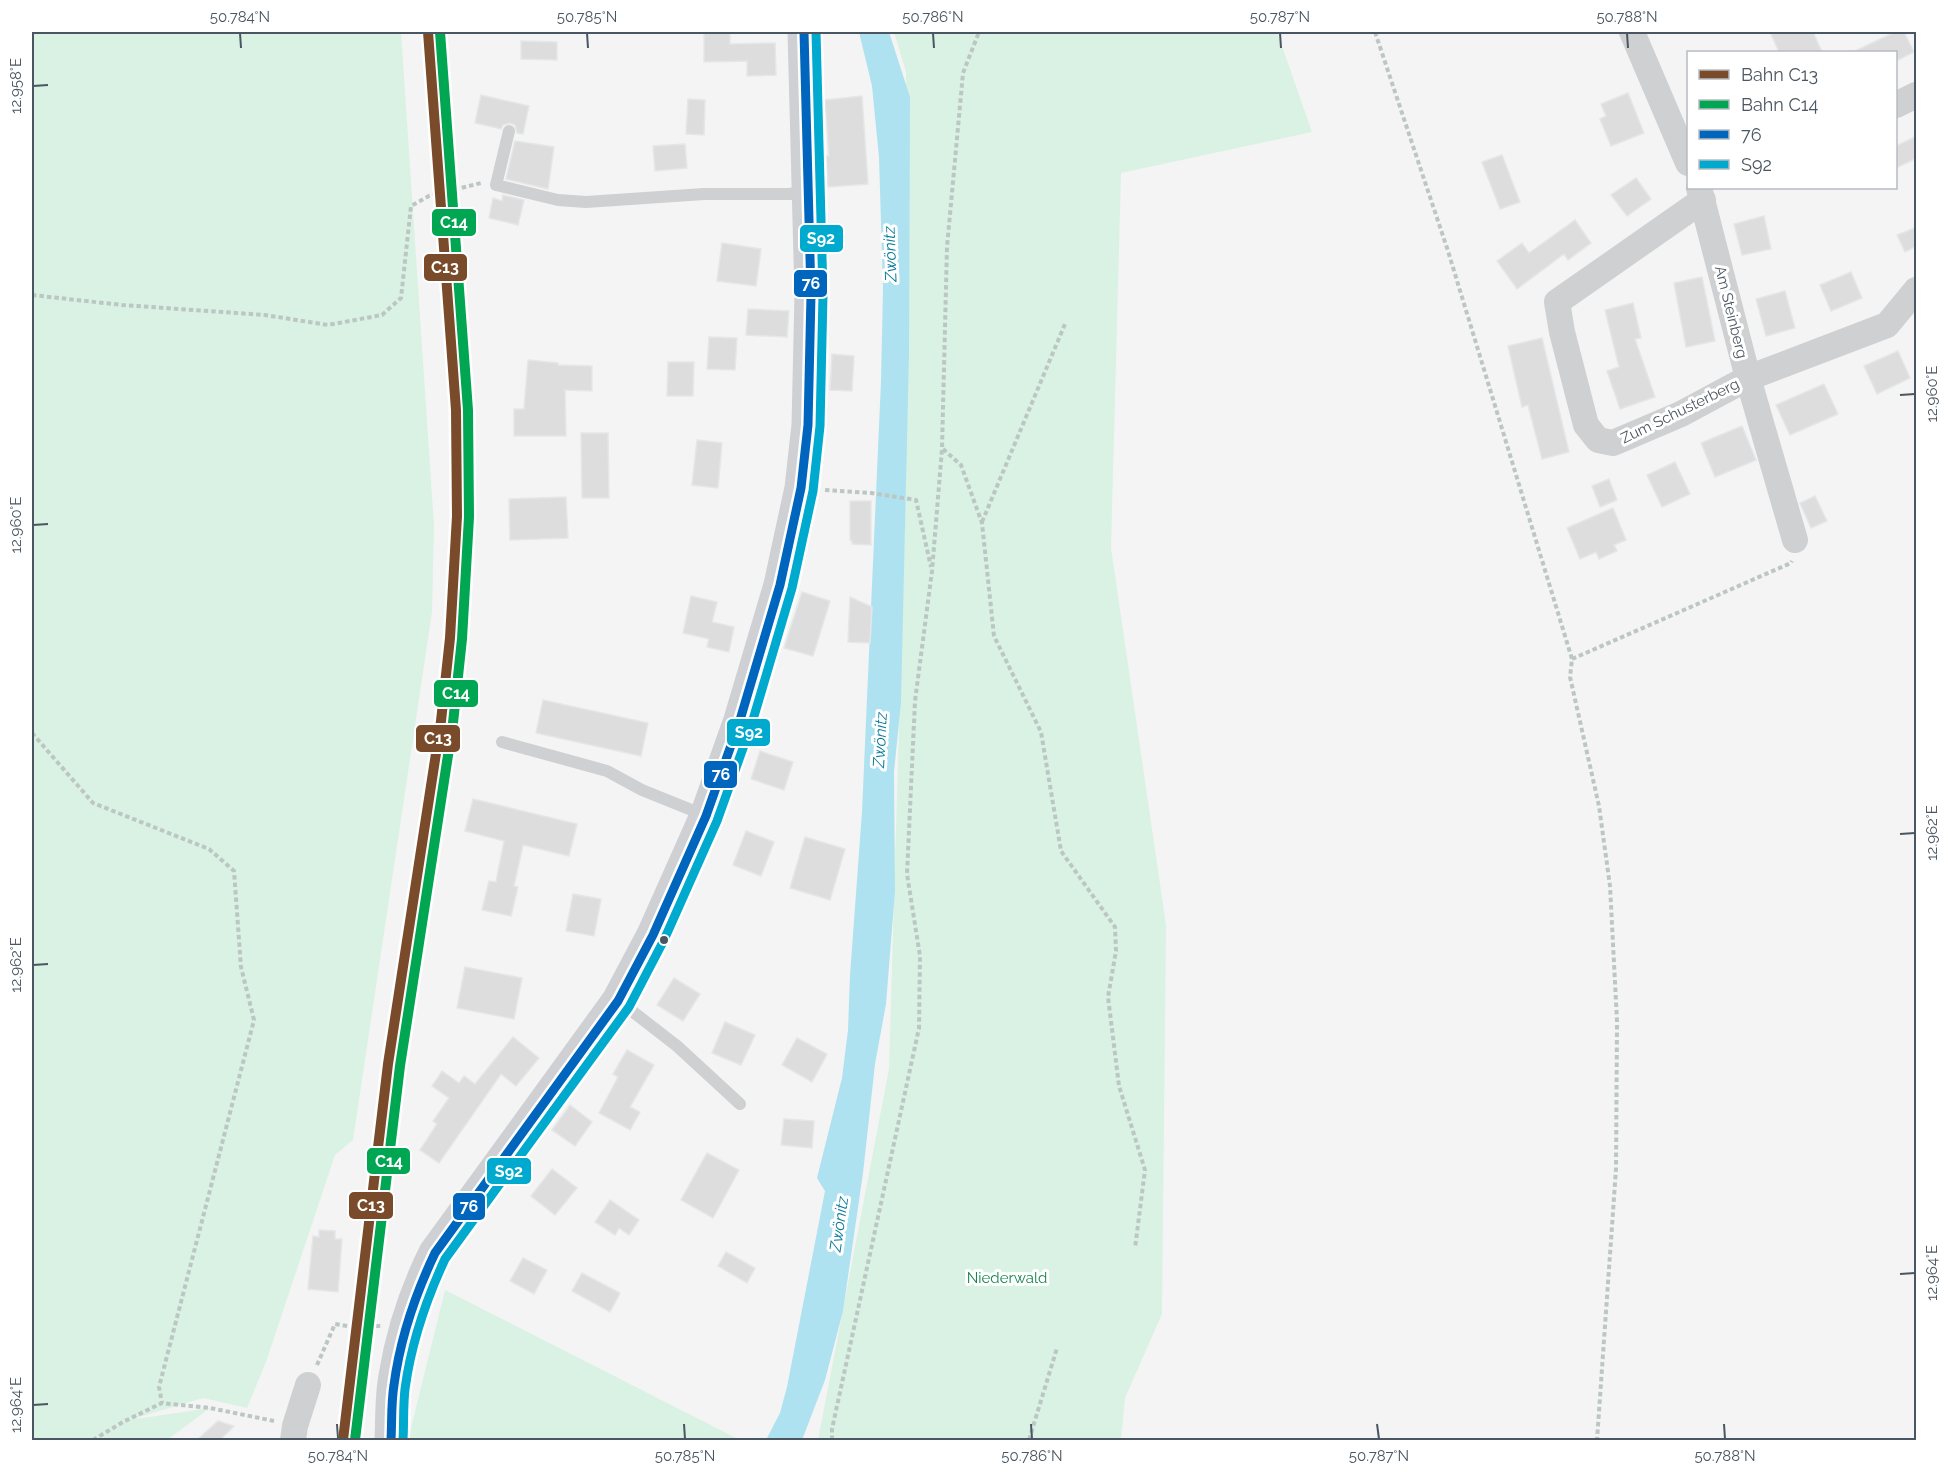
<svg xmlns="http://www.w3.org/2000/svg" width="1948" height="1472" font-family="Raleway,sans-serif">
<style>
.green{fill:#d9f2e3}
.water{fill:#aee2f0}
.building{fill:#ddddde;stroke:#e5e6e7;stroke-width:1.5}
.lines{fill:none;stroke-linecap:round;stroke-linejoin:round}
.path{stroke:#bcc7c4;stroke-width:4;stroke-dasharray:4.5 3;stroke-linecap:butt}
.service{stroke:#ced0d2;stroke-width:12}
.minor{stroke:#ced0d2;stroke-width:26}
.secondary{stroke:#ced0d4;stroke-width:33}
.bus-1-casing{stroke:#fff;stroke-width:14}
.bus-2-casing{stroke:#fff;stroke-width:14}
.bus-1{stroke:#0065bd;stroke-width:9}
.bus-2{stroke:#00a9ce;stroke-width:9}
.rail-1-casing{stroke:#fff;stroke-width:15}
.rail-2-casing{stroke:#fff;stroke-width:15}
.rail-1{stroke:#7a4b2a;stroke-width:10}
.rail-2{stroke:#00a651;stroke-width:10}
.ticks{fill:none;stroke:#4a5661;stroke-width:2}
.bus-dot{fill:#4a5661;stroke:#fff;stroke-width:2}
.labels{text-anchor:middle;dominant-baseline:central;stroke-width:6;stroke-linejoin:round;paint-order:stroke}
.street-label{font-size:15px;fill:#4a5661;stroke:#fff}
.park-label{font-size:15px;fill:#17864f;stroke:#fff}
.water-label{font-size:16px;font-style:italic;fill:#0c7c9b;stroke:#fff}
.line-badge{stroke:#fff;stroke-width:2}
.badge-label{font-size:16px;text-anchor:middle;font-weight:bold;fill:#fff}
.neatline{fill:none;stroke:#4a5661;stroke-width:2}
.ticks-label{font-size:15px;text-anchor:middle;fill:#4a5661}
</style>
<rect width="100%" height="100%" fill="#f4f4f4"/>
<g class="green">
<path d="M32,32H401L434,526L432,612L353,1140L335,1155L266,1362L247,1408L203,1398L129,1420L210,1408L167,1440H32Z"/>
<path d="M894,32H1277L1312,132L1121,173L1111,548L1166,925L1162,1314L1125,1398L1121,1440H818L889,1069L906,486V72Z"/>
<path d="M445,1290L740,1440H408Z"/>
</g>
<path class="water" d="M859,32H889L910,97L909,354L901,702L894,772L895,891L886,1004L875,1064L863,1173L843,1311L825,1380L802,1440H766L780,1413L787,1387L825,1191L817,1178L842,1078L848,1030L850,975L862,812L881,381L883,288L879,157L872,86Z"/>
<g class="building">
<path d="M704,32H730V44L775,43L776,75L747,76V61L704,62Z"/>
<path d="M1770,32H1813L1822,52H1779Z"/>
<path d="M1895,32H1904L1914,52L1896,61V52H1853Z"/>
<path d="M521,41L557,42V60L521,59Z"/>
<path d="M1628,93L1644,133L1611,146L1600,119L1606,116L1601,104Z"/>
<path d="M481,95L529,106L523,134L517,133L515,125L510,123L503,125L501,129L475,123Z"/>
<path d="M862,96L868,184L828,187L826,156H829L825,100Z"/>
<path d="M688,99L705,100L704,135L686,134Z"/>
<path d="M1917,136V158L1896,168V146Z"/>
<path d="M515,141L554,147L548,189L506,179Z"/>
<path d="M685,144L687,168L655,171L653,146Z"/>
<path d="M1502,155L1520,202L1500,209L1482,162Z"/>
<path d="M1636,178L1651,199L1627,216L1611,195Z"/>
<path d="M503,195L524,200L518,225L489,218L493,198L502,201Z"/>
<path d="M1764,216L1771,249L1742,255L1734,224Z"/>
<path d="M1575,220L1591,243L1568,260L1564,254L1517,289L1497,261L1522,243L1529,253Z"/>
<path d="M1917,227V246L1905,252L1897,235Z"/>
<path d="M722,243L761,249L756,286L717,281Z"/>
<path d="M1851,272L1862,298L1831,311L1820,285Z"/>
<path d="M1702,277L1715,341L1686,347L1674,283Z"/>
<path d="M1785,291L1795,328L1766,336L1756,299Z"/>
<path d="M1633,303L1641,338L1635,339L1655,397L1620,409L1607,371L1619,367L1605,310Z"/>
<path d="M748,309L789,311L787,337L746,335Z"/>
<path d="M709,337L737,338L735,370L707,369Z"/>
<path d="M1542,338L1569,452L1542,459L1528,405L1522,407L1508,346Z"/>
<path d="M1898,351L1910,378L1877,394L1864,366Z"/>
<path d="M832,354L854,356L852,391L830,390Z"/>
<path d="M528,360L558,363V365L592,366V391L565,390L566,436H514V409H524Z"/>
<path d="M668,362H694L693,396H667Z"/>
<path d="M1824,384L1838,414L1790,435L1776,405Z"/>
<path d="M1742,426L1756,460L1715,477L1701,443Z"/>
<path d="M581,433H608L609,498H582Z"/>
<path d="M697,440L722,443L718,488L692,485Z"/>
<path d="M1675,462L1690,494L1662,507L1647,475Z"/>
<path d="M1609,479L1617,500L1600,507L1592,486Z"/>
<path d="M1815,496L1827,521L1811,528L1800,503Z"/>
<path d="M566,497L568,538L510,540L509,499Z"/>
<path d="M850,501H871V545L852,544V541L850,540Z"/>
<path d="M1613,508L1626,540L1614,545L1617,551L1599,559L1596,552L1580,559L1567,528Z"/>
<path d="M802,592L830,601L813,656L784,648Z"/>
<path d="M691,596L717,602L712,622L734,627L729,652L707,647L709,639L683,633Z"/>
<path d="M850,597L872,607L870,643L848,642Z"/>
<path d="M543,700L648,723L641,756L536,733Z"/>
<path d="M760,751L793,762L784,790L751,779Z"/>
<path d="M473,799L577,824L569,856L523,845L514,886L518,887L511,916L482,910L489,881L496,882L504,841L465,831Z"/>
<path d="M746,831L774,842L761,876L733,865Z"/>
<path d="M805,837L845,849L830,900L790,888Z"/>
<path d="M573,894L601,899L594,936L566,931Z"/>
<path d="M465,967L522,978L514,1019L457,1008Z"/>
<path d="M674,978L700,994L683,1021L657,1005Z"/>
<path d="M725,1022L755,1035L741,1065L712,1053Z"/>
<path d="M513,1037L539,1058L516,1086L501,1074L439,1163L420,1150L437,1124L433,1121L449,1098L432,1086L442,1071L459,1083L464,1076L475,1084Z"/>
<path d="M797,1038L827,1054L812,1082L782,1065Z"/>
<path d="M627,1050L654,1065L630,1107L640,1112L630,1130L599,1113L618,1077L613,1074Z"/>
<path d="M570,1105L592,1122L575,1146L552,1130Z"/>
<path d="M784,1119L814,1121L812,1148L781,1145Z"/>
<path d="M707,1153L739,1170L713,1218L681,1200Z"/>
<path d="M552,1169L577,1188L555,1215L531,1196Z"/>
<path d="M610,1200L639,1220L629,1235L619,1228L615,1235L595,1222Z"/>
<path d="M319,1230L335,1231V1239H342L338,1292L308,1289L313,1236L319,1237Z"/>
<path d="M726,1252L755,1268L747,1283L718,1266Z"/>
<path d="M523,1258L547,1270L534,1294L510,1281Z"/>
<path d="M582,1273L620,1293L610,1312L572,1291Z"/>
<path d="M218,1421L234,1426L220,1440H197Z"/>
</g>
<g class="lines">
<g class="path">
<path d="M1375,32L1448,251L1572,659L1570,677L1599,806L1610,886L1617,1021L1616,1169L1597,1440"/>
<path d="M32,295L122,305L265,315L328,325L382,315L401,298L411,206L429,196L481,183"/>
<path d="M943,449L961,465L982,523L994,636L1041,732L1061,851L1115,927L1116,951L1108,997L1119,1086L1145,1170L1135,1248"/>
<path d="M825,490L871,493L916,500L931,567"/>
<path d="M982,522L1065,324"/>
<path d="M1572,659L1791,563L1792,561"/>
<path d="M32,733L93,803L209,849L234,871L241,967L254,1020L159,1387L162,1403"/>
<path d="M317,1365L335,1324L373,1330V1326H381"/>
<path d="M357,1385L362,1386L367,1382"/>
<path d="M93,1440L123,1422L162,1403L210,1408L274,1421"/>
<path d="M832,1440V1429L919,1028L920,956L907,874L915,701L932,571L942,449L947,247L963,73L979,32"/>
<path d="M1029,1440L1057,1348"/>
</g>
<g class="service">
<path d="M509,131L496,185L558,200L586,202L704,194H790L806,191"/>
<path d="M502,742L607,771L642,790L704,815"/>
<path d="M619,1001L677,1046L740,1104"/>
</g>
<g class="minor">
<path d="M1632,32L1688,163"/>
<path d="M1896,105L1916,95"/>
<path d="M1699,188L1748,378L1795,540"/>
<path d="M1703,200L1557,302L1562,332L1586,425L1598,440L1613,443L1681,414L1748,378L1887,325L1916,290"/>
<path d="M293,1440L295,1426L308,1385"/>
</g>
<path class="secondary" d="M391,1440C392,1419 391,1397 395,1376C402,1333 416,1291 435,1253L618,1001L653,935L706,816L740,720L780,585L801,488L808,425L811,295L804,32"/>
<defs>
<path id="bus-1" d="M391,1440C392,1422 391,1403 394,1385C400,1339 415,1295 435,1253L618,1001L653,935L706,816L740,720L780,585L801,488L808,425L811,295L804,32"/>
<path id="bus-2" d="M403,1440C404,1423 403,1406 405,1389C411,1344 426,1300 445,1259L629,1007L664,940L717,821L752,723L792,588L813,491L820,426L823,295L816,32"/>
</defs>
<use href="#bus-1" class="bus-1-casing"/>
<use href="#bus-2" class="bus-2-casing"/>
<use href="#bus-1" class="bus-1"/>
<use href="#bus-2" class="bus-2"/>
<defs>
<path id="rail-1" d="M343,1440L388,1064L441,721L450,638L457,516L456,410L428,32"/>
<path id="rail-2" d="M355,1440L400,1066L453,723L462,639L469,517L468,410L440,32"/>
</defs>
<use href="#rail-1" class="rail-1-casing"/>
<use href="#rail-2" class="rail-2-casing"/>
<use href="#rail-1" class="rail-1"/>
<use href="#rail-2" class="rail-2"/>
</g>
<path class="ticks" d="M240,33L241,48M587,33L588,48M933,33L934,48M1280,33L1281,48M1627,33L1628,48M33,86L48,85M1900,395L1915,394M33,525L48,524M1900,834L1915,833M33,965L48,964M1900,1274L1915,1273M33,1405L48,1404M337,1424L338,1439M684,1424L685,1439M1031,1424L1032,1439M1377,1424L1379,1439M1724,1424L1725,1439"/>
<circle class="bus-dot" cx="664" cy="940" r="5"/>
<g class="labels">
<g class="street-label">
<text transform="translate(1731 312) rotate(76)">Am Steinberg</text>
<text transform="translate(1680 411) rotate(-26)">Zum Schusterberg</text>
</g>
<g class="park-label">
<text x="1007" y="1278">Niederwald</text>
</g>
<g class="water-label">
<text transform="translate(890 254) rotate(-92)">Zwönitz</text>
<text transform="translate(880 740) rotate(-87)">Zwönitz</text>
<text transform="translate(839 1224) rotate(-82)">Zwönitz</text>
</g>
</g>
<g class="line-badge">
<rect x="431" y="208" width="46" height="29" rx="6" fill="#00a651"/>
<rect x="799" y="224" width="45" height="29" rx="6" fill="#00a9ce"/>
<rect x="423" y="253" width="45" height="29" rx="6" fill="#7a4b2a"/>
<rect x="793" y="269" width="35" height="29" rx="6" fill="#0065bd"/>
<rect x="433" y="679" width="46" height="29" rx="6" fill="#00a651"/>
<rect x="726" y="718" width="45" height="29" rx="6" fill="#00a9ce"/>
<rect x="415" y="724" width="46" height="29" rx="6" fill="#7a4b2a"/>
<rect x="703" y="760" width="35" height="29" rx="6" fill="#0065bd"/>
<rect x="366" y="1147" width="45" height="28" rx="6" fill="#00a651"/>
<rect x="486" y="1157" width="46" height="28" rx="6" fill="#00a9ce"/>
<rect x="348" y="1191" width="46" height="29" rx="6" fill="#7a4b2a"/>
<rect x="452" y="1192" width="34" height="29" rx="6" fill="#0065bd"/>
</g>
<g class="badge-label">
<text x="454" y="228">C14</text>
<text x="821" y="244">S92</text>
<text x="445" y="273">C13</text>
<text x="811" y="289">76</text>
<text x="456" y="699">C14</text>
<text x="749" y="738">S92</text>
<text x="438" y="744">C13</text>
<text x="721" y="780">76</text>
<text x="389" y="1167">C14</text>
<text x="509" y="1177">S92</text>
<text x="371" y="1211">C13</text>
<text x="469" y="1212">76</text>
</g>
<rect width="1948" height="1472" fill="none" stroke="#ffffff" stroke-width="66"/>
<rect x="1687" y="51" width="210" height="138" fill="#ffffff" stroke="#b7bbc0" stroke-width="1.5"/>
<rect x="1699" y="70" width="30" height="9" fill="#7a4b2a" stroke="#b7bbc0" stroke-width="1.5"/>
<text x="1741" y="81" font-size="18" fill="#4a5661">Bahn C13</text>
<rect x="1699" y="100" width="30" height="9" fill="#00a651" stroke="#b7bbc0" stroke-width="1.5"/>
<text x="1741" y="111" font-size="18" fill="#4a5661">Bahn C14</text>
<rect x="1699" y="130" width="30" height="9" fill="#0065bd" stroke="#b7bbc0" stroke-width="1.5"/>
<text x="1741" y="141" font-size="18" fill="#4a5661">76</text>
<rect x="1699" y="160" width="30" height="9" fill="#00a9ce" stroke="#b7bbc0" stroke-width="1.5"/>
<text x="1741" y="171" font-size="18" fill="#4a5661">S92</text>
<rect x="33" y="33" width="1882" height="1406" class="neatline"/>
<g class="ticks-label">
<text x="240" y="22">50.784°N</text>
<text x="587" y="22">50.785°N</text>
<text x="933" y="22">50.786°N</text>
<text x="1280" y="22">50.787°N</text>
<text x="1627" y="22">50.788°N</text>
<text transform="translate(16 86) rotate(-90)" y="5">12.958°E</text>
<text transform="translate(1932 394) rotate(-90)" y="5">12.960°E</text>
<text transform="translate(16 525) rotate(-90)" y="5">12.960°E</text>
<text transform="translate(1932 833) rotate(-90)" y="5">12.962°E</text>
<text transform="translate(16 965) rotate(-90)" y="5">12.962°E</text>
<text transform="translate(1932 1273) rotate(-90)" y="5">12.964°E</text>
<text transform="translate(16 1405) rotate(-90)" y="5">12.964°E</text>
<text x="338" y="1461">50.784°N</text>
<text x="685" y="1461">50.785°N</text>
<text x="1032" y="1461">50.786°N</text>
<text x="1379" y="1461">50.787°N</text>
<text x="1725" y="1461">50.788°N</text>
</g>
</svg>
